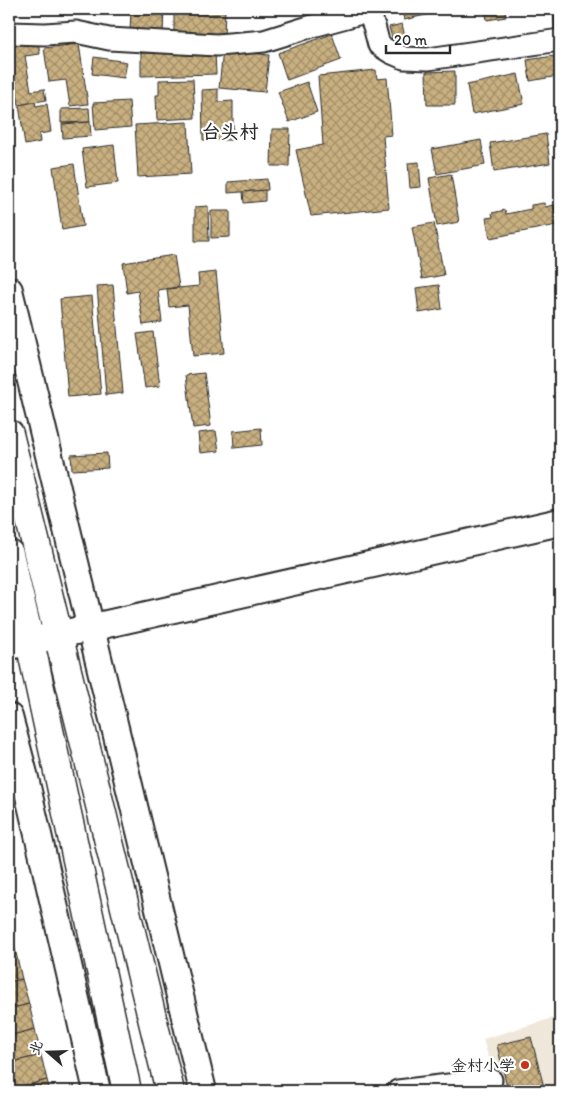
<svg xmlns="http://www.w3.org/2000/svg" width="569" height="1100" font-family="Itim,'LXGW WenKai TC',sans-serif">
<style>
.built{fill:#efe7d9}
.building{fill:url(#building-cross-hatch);stroke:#2b2b2b}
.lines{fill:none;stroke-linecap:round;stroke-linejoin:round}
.minor-casing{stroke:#2b2b2b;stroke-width:25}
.tertiary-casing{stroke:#2b2b2b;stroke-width:30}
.secondary-casing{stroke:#2b2b2b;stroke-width:31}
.minor{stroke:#fff;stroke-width:21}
.tertiary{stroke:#fff;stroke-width:26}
.secondary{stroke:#fff;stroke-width:28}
.poi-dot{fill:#c8321e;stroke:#fff;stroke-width:2}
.labels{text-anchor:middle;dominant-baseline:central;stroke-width:4.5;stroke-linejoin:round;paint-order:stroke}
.poi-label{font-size:16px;fill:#2b2b2b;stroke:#fff;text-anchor:end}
.quarter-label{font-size:19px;font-weight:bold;fill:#2b2b2b;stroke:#fff}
</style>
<defs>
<pattern id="building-cross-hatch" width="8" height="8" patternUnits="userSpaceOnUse" patternTransform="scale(1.25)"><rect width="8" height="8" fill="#c9b080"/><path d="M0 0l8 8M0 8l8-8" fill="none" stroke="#a38f69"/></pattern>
</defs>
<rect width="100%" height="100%" fill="#fff"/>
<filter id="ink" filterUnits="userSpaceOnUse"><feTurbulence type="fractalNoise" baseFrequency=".02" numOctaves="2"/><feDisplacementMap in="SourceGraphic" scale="10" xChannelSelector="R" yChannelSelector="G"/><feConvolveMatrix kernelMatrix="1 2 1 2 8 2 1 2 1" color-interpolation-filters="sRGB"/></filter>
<g filter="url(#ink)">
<path class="built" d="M560,1016V1091H498L483,1039Z"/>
<g class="building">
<path d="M131,9L158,10V9H164L163,34L130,33Z"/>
<path d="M174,9H225L224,37L174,35Z"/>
<path d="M402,9H451L404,20Z"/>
<path d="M485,9H505L506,17L487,20Z"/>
<path d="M553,9H560V31H555Z"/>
<path d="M402,24L406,41L394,45L389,27Z"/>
<path d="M332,34L341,60L287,80L278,53Z"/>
<path d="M38,41L40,54L25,56L31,91L44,89L46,100L19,105L9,46Z"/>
<path d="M79,44L88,104L70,106L66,80L49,82L44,48Z"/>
<path d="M223,50L269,55L265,92L219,88Z"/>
<path d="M215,52L216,74L141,76V53Z"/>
<path d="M554,56L558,76L530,81L527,60Z"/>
<path d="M94,57L127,62L124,78L92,74Z"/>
<path d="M376,70L377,79L387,78L392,135L383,136L389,208L311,216L296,150L323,145L318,76Z"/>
<path d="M455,71V105H427L426,72Z"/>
<path d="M518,74L524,104L472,114L467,85Z"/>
<path d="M193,79L195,118L157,120L156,95H159V80Z"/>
<path d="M307,82L317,112L289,122L278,92Z"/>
<path d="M218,89V102L233,101V140H203L202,90Z"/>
<path d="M129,101L131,127L95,130L93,103Z"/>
<path d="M35,102L36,106L47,104L51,132L39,134L40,142L25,145L19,105Z"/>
<path d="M89,108L90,122L61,123V109Z"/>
<path d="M90,122L91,136L63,138L62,124Z"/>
<path d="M188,122L191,174L138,177L135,125Z"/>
<path d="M272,129H290L289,166H271Z"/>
<path d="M546,134L550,163L494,172L490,143Z"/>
<path d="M481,140L485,165L437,174L432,149Z"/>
<path d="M114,145L118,183L87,187L82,149Z"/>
<path d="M419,162L421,187L410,188L408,163Z"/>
<path d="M74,164L83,226L62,230L53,167Z"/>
<path d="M451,174L459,222L437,226L429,178Z"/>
<path d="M267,179L268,190L228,193V182Z"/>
<path d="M265,190V201L244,203L243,192Z"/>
<path d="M544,203L545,207L554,205L557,225L490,238L486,218L493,217L492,213L505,210L506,214L531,209V205Z"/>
<path d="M208,206L209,241H195V207Z"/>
<path d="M211,211H230V237L211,238Z"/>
<path d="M434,223L444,275L422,279L412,227Z"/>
<path d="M174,255L179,287L158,290L162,322L143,325L138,291L127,293L123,263Z"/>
<path d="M216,272L224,353L193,356L188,305L169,307L167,289L199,286L198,274Z"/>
<path d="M113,285L123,393L106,395L97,286Z"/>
<path d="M439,285L442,309L419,313L416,288Z"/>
<path d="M92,296L101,394L68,397L60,299Z"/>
<path d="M153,332L160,386L145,388L137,334Z"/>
<path d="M204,373L211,426L193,428L186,375Z"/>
<path d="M261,428L262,445L234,448L233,431Z"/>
<path d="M216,431L219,451L200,453L198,433Z"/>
<path d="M107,453L108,468L72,470L71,455Z"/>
<path d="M9,928H10L16,953L9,955Z"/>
<path d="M16,953L22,979L9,982V955Z"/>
<path d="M22,979L29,1004L9,1009V982Z"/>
<path d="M29,1004L35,1029L9,1036V1009Z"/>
<path d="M35,1029L41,1055L9,1063V1036Z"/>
<path d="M531,1037L545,1091H508L497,1045Z"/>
<path d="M41,1055L47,1080L9,1090V1063Z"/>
<path d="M47,1080L50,1091H9V1090Z"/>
</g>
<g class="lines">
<defs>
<g id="minor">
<path d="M9,33L45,34L76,32L109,39L217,45L264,41L309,27L361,13L370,16L374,26L379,45L390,52L404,58L428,59L560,40"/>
<path d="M398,1091L491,1080"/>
</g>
<g id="tertiary">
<path d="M9,290L203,1091"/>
<path d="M9,646L560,522"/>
<path d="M9,717L24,774L97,1091"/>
</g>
<g id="secondary">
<path d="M9,434L170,1091"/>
<path d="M9,554L30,642L127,1091"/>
</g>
</defs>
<use href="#minor" class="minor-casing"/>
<use href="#tertiary" class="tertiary-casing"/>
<use href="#secondary" class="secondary-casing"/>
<use href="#minor" class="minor"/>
<use href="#tertiary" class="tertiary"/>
<use href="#secondary" class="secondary"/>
</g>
</g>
<circle class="poi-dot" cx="525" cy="1065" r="5"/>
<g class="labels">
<g class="poi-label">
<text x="515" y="1065">金村小学</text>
</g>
<g class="quarter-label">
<text x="230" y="131">台头村</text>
</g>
</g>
<rect width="569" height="1100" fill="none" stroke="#fff" stroke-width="30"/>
<rect x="15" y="15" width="539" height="1070" fill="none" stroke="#2b2b2b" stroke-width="2" filter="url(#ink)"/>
<g transform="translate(48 1052) rotate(290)" stroke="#ffffff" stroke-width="4" paint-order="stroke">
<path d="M0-4L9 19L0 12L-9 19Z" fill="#2b2b2b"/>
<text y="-8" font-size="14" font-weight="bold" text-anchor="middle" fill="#2b2b2b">北</text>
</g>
<path d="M386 45v8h64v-8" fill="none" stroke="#2b2b2b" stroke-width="2.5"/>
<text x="394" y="45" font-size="15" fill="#2b2b2b" stroke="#ffffff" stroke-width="4" paint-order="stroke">20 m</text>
</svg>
